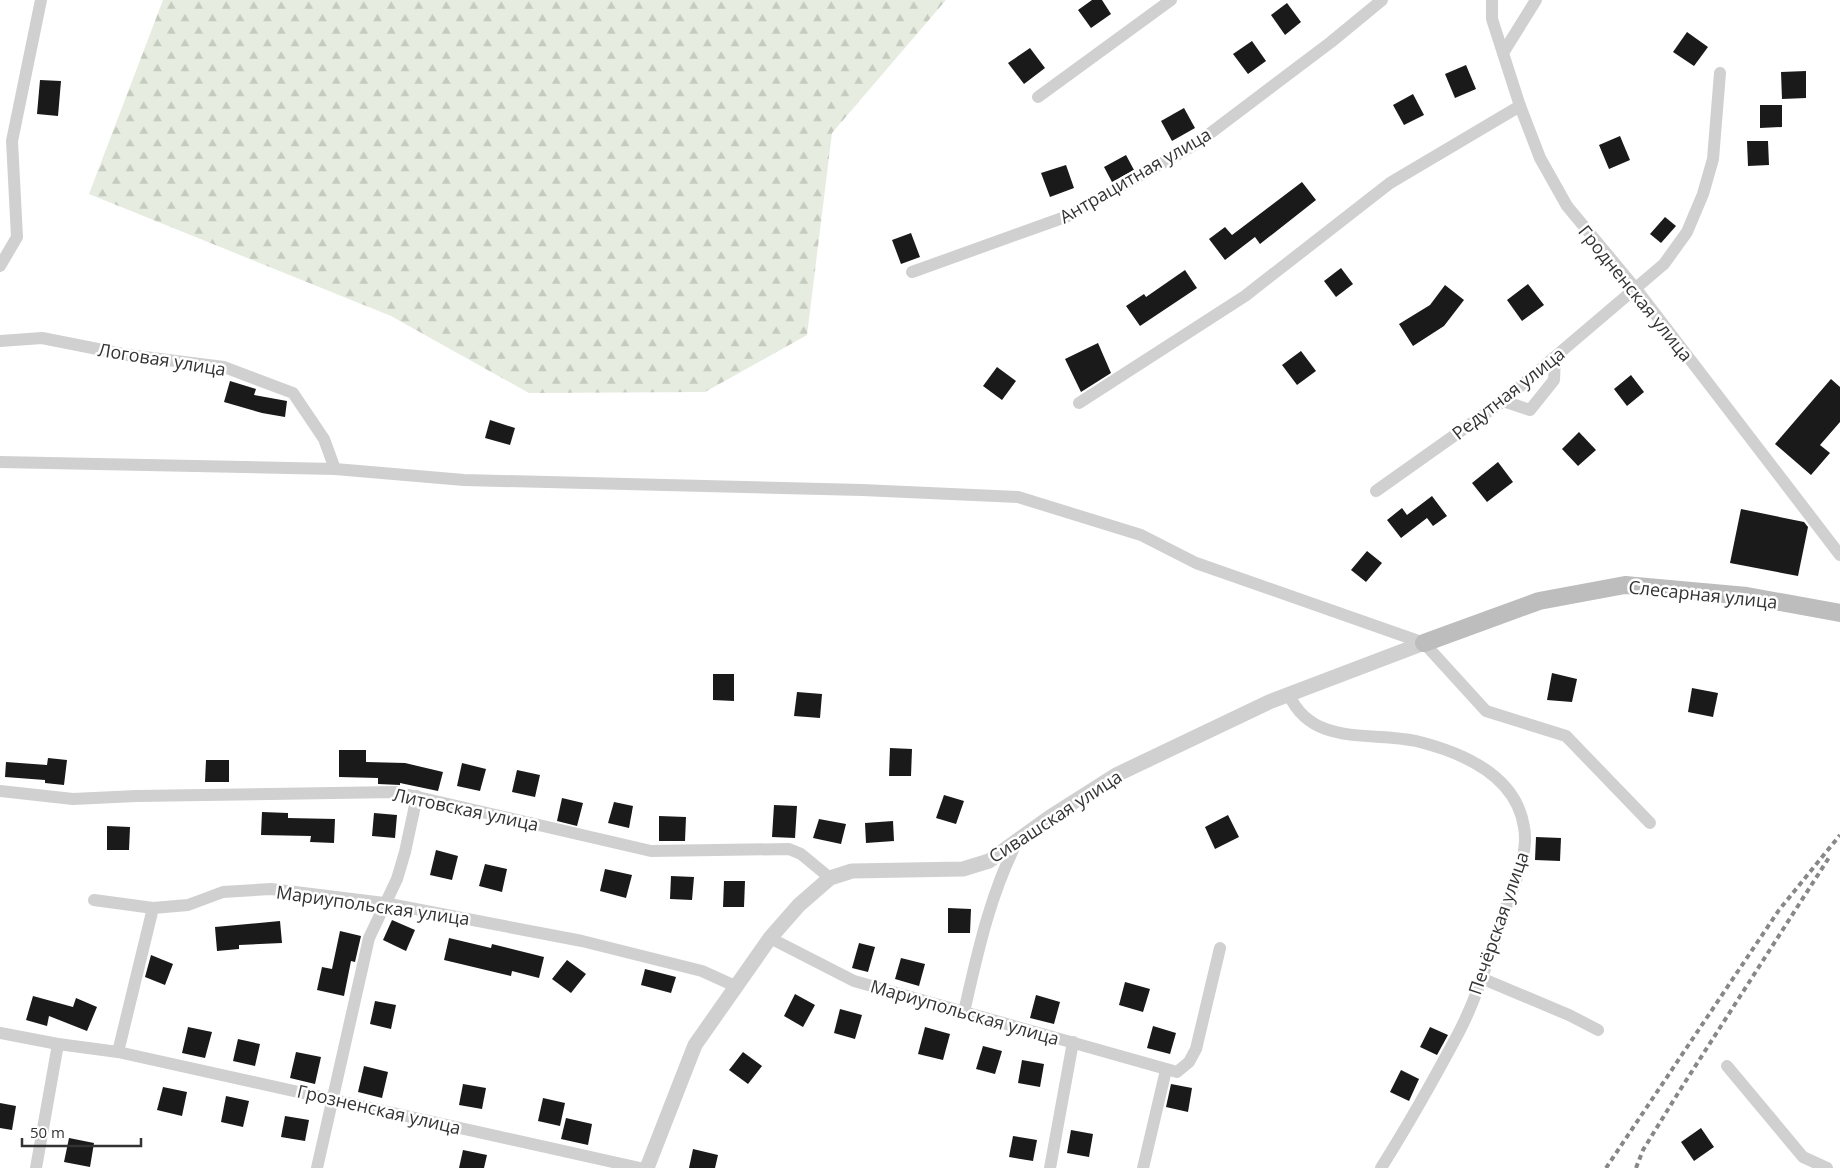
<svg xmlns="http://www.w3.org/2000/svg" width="1840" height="1168" font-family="'Open Sans',sans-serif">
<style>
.forest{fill:url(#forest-firs)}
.building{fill:#1a1a1a}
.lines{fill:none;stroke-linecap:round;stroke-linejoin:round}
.minor{stroke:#d0d0d0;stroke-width:12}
.tertiary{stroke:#d0d0d0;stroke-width:15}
.secondary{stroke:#bdbdbd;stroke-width:18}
.rail{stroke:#888;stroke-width:4;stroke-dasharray:5 4;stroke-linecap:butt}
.labels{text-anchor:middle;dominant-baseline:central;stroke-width:5;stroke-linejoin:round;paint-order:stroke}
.street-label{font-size:18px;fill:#333;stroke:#fff}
</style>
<defs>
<pattern id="forest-firs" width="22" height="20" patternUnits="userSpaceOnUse" patternTransform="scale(1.25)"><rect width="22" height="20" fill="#e6ecdf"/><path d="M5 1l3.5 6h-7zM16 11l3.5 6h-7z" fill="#c6cbc0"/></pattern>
</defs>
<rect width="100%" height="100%" fill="#fff"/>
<path class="forest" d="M163,0H946L832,133L807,335L705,392L529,393L391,316L89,194Z"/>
<g class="building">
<path d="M1092,0H1102L1111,14L1091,28L1078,10Z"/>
<path d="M1287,3L1301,22L1285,35L1271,15Z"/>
<path d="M1687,32L1708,47L1694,66L1673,52Z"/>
<path d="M1252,41L1266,61L1248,74L1233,54Z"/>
<path d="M1030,48L1045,68L1024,84L1008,63Z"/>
<path d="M1466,65L1476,89L1455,98L1445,74Z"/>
<path d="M1806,71V98L1782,99L1781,72Z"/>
<path d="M40,80L61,81L58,116L37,114Z"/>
<path d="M1413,94L1424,115L1404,125L1393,105Z"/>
<path d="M1760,105H1782V127L1760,128Z"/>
<path d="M1184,108L1195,128L1172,141L1161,121Z"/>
<path d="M1620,136L1630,160L1609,169L1599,145Z"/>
<path d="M1747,141H1768L1769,165L1748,166Z"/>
<path d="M1126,155L1134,170L1112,182L1104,167Z"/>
<path d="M1066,165L1074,188L1050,197L1041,173Z"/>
<path d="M1302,182L1316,200L1260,244L1255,237L1225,260L1209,239L1225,227L1232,235Z"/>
<path d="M1665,217L1676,226L1661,243L1650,234Z"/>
<path d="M911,233L920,257L901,264L892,240Z"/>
<path d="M1341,268L1353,284L1336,297L1324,281Z"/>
<path d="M1185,270L1197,288L1140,326L1126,306L1144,294L1146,297Z"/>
<path d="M1528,284L1544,305L1522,321L1507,300Z"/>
<path d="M1445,285L1464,300L1444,326L1413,346L1399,324L1430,305Z"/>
<path d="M1098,343L1111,373L1081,392L1065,359Z"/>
<path d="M1301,351L1316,371L1297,385L1282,365Z"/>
<path d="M997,367L1016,381L1002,400L983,386Z"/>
<path d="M1631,375L1644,392L1627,406L1614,389Z"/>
<path d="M1831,379L1840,387V422L1820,445L1830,453L1811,475L1775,444Z"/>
<path d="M230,381L256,389L254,395L287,401L285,417L262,413L224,402Z"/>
<path d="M490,420L515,428L510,445L485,438Z"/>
<path d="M1579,432L1596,450L1578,466L1562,449Z"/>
<path d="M1498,462L1513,482L1487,502L1472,483Z"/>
<path d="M1432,496L1447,516L1433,526L1427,518L1401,538L1387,520L1402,508L1407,515Z"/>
<path d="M1741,509L1804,522L1808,527L1798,576L1730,563Z"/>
<path d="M1367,551L1382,563L1366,582L1351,570Z"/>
<path d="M1552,673L1577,679L1572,702L1547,700Z"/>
<path d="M713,674H734V701L713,700Z"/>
<path d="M1692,688L1718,693L1713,717L1688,712Z"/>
<path d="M797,692L822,694L820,718L794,716Z"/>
<path d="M890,748L912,749L911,776H889Z"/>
<path d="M339,750H366V762L405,763L443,772L438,791L400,783V785L378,784V778L339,777Z"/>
<path d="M48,758L67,760L64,785L45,783V780L5,777L6,762L47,765Z"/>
<path d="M206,760H229V782H205Z"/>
<path d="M462,763L486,769L480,791L457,786Z"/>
<path d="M517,770L540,775L535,797L512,792Z"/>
<path d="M944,795L964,801L956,824L936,818Z"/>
<path d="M562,798L583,803L577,826L557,821Z"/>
<path d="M614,802L633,806L629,828L608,823Z"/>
<path d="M774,805L797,806L795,838L772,837Z"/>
<path d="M262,812L288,813V818L335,819L334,843L310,842L311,836L261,835Z"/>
<path d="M374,813L397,815L395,838L372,836Z"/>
<path d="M1228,815L1239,837L1215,849L1205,827Z"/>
<path d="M659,816L686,817L685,841H659Z"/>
<path d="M819,819L846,824L841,844L813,838Z"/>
<path d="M893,821L894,841L866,843L865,823Z"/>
<path d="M107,826L130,827L129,850H107Z"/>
<path d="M1536,837L1561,838L1560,861L1535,860Z"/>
<path d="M436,850L458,856L452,880L430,875Z"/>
<path d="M485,864L507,869L502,892L479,886Z"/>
<path d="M605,869L632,875L626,898L600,891Z"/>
<path d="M671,876L694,877L692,900L670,899Z"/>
<path d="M724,881H745L744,907H723Z"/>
<path d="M948,908L971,909L970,933H948Z"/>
<path d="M392,920L415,930L406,951L383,940Z"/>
<path d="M280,921L282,943L239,945V949L217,951L215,927Z"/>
<path d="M340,931L361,936L355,962L351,961L344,996L317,990L322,967L332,969Z"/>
<path d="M449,938L491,948L492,944L544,957L539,978L512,971L511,976L444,960Z"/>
<path d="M859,943L875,947L868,972L852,968Z"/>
<path d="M151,955L173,964L165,985L145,977Z"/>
<path d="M901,958L925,964L919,986L895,979Z"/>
<path d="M567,960L586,974L571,993L552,979Z"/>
<path d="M645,969L676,977L671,993L641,985Z"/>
<path d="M1125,982L1150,989L1143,1012L1119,1005Z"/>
<path d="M795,994L815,1005L803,1027L784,1016Z"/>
<path d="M1036,995L1060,1002L1054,1024L1030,1018Z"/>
<path d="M33,996L73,1007L76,998L97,1007L87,1031L49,1016L47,1026L26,1020Z"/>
<path d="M375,1001L396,1005L391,1029L370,1024Z"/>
<path d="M840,1009L862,1015L855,1039L834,1033Z"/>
<path d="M1153,1026L1176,1033L1170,1054L1147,1048Z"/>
<path d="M188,1027L212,1032L205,1058L182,1053Z"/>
<path d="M925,1027L950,1034L943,1060L918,1054Z"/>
<path d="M1430,1027L1448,1035L1437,1055L1420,1047Z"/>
<path d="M238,1039L260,1044L255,1066L233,1061Z"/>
<path d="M983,1046L1002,1051L995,1074L976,1069Z"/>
<path d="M296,1052L321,1057L315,1084L290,1078Z"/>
<path d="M743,1052L762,1066L748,1084L729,1070Z"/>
<path d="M1022,1060L1044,1064L1040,1087L1018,1083Z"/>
<path d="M364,1066L388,1072L382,1098L358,1092Z"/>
<path d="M1401,1070L1419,1079L1409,1101L1390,1092Z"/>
<path d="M463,1084L486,1088L482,1109L459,1105Z"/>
<path d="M1171,1084L1192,1088L1188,1112L1166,1107Z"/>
<path d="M163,1087L187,1092L182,1116L157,1110Z"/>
<path d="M226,1096L249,1101L243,1127L221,1122Z"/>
<path d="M543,1098L565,1103L560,1126L538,1121Z"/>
<path d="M0,1103L16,1106L12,1130L0,1128Z"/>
<path d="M285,1116L309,1120L305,1141L281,1137Z"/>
<path d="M566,1118L592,1124L588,1145L561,1139Z"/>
<path d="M1701,1128L1714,1147L1694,1161L1681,1142Z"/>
<path d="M1071,1130L1093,1134L1089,1157L1067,1153Z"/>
<path d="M1013,1136L1037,1140L1033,1161L1009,1157Z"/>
<path d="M69,1138L94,1143L90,1167L64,1162Z"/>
<path d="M693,1149L718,1155L715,1168H689Z"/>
<path d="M463,1150L487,1155L484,1168H459Z"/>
</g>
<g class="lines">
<g class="minor">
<path d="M1492,0V19L1520,106L1540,158L1567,206L1636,289L1840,555"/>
<path d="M1503,53L1536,0"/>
<path d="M1038,97L1171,0"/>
<path d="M0,266L17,237L12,141L41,0"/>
<path d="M912,272L1068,216L1196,144L1331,42L1382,0"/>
<path d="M0,341L42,338L128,355L224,367L293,393L324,439L335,469"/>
<path d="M1503,401L1530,410L1554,380L1555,357"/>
<path d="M1079,403L1245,296L1390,183L1520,106"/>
<path d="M0,462L335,469L464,480L862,490L1018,497L1141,535L1196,563L1424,643L1486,711L1566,736L1650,823"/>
<path d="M1376,491L1503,401L1664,264L1687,232L1703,194L1713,159L1720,73"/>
<path d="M1289,695C1313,747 1370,731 1416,741C1461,752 1516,775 1524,827C1529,853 1515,882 1506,907C1491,949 1479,994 1458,1034C1434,1079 1408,1125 1381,1168"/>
<path d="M0,791L73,799L136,796L396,792L651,851L789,849L801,854L830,878"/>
<path d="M94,900L153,908"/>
<path d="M770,938L854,981L1177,1072L1189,1062L1196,1049L1220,948"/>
<path d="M1481,978L1569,1015L1598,1030"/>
<path d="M964,1012C977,955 990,894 1017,842"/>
<path d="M0,1033L58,1044L36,1168"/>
<path d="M58,1044L118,1052L153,908L188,905L223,892L271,889L384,903L582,941L702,971L735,986"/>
<path d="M118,1052L640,1168"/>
<path d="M1727,1066L1803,1157L1827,1168"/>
<path d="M317,1168L369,938L397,879L405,852L417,796"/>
<path d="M1050,1168L1073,1042"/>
<path d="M1143,1168L1166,1070"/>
</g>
<path class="tertiary" d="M647,1168L695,1045L770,938L799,905L830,878L852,871L963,869L989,861L1050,817L1116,775L1269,702L1424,643"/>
<path class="secondary" d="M1424,643L1539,601L1625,585L1747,596L1840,613"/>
<g class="rail">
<path d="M1606,1168L1779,910L1840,835"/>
<path d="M1636,1168L1643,1150L1680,1090L1830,856"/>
</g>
</g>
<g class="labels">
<g class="street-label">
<text transform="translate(1135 175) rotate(-30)">Антрацитная улица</text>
<text transform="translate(1636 293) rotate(51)">Гродненская улица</text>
<text transform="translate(162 359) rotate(9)">Логовая улица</text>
<text transform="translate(1508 393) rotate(-38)">Редутная улица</text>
<text transform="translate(1703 594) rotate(6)">Слесарная улица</text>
<text transform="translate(466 809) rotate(12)">Литовская улица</text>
<text transform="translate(1055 816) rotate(-33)">Сивашская улица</text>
<text transform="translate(373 905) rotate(8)">Мариупольская улица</text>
<text transform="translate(1498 923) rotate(-71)">Печёрская улица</text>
<text transform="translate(965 1012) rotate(16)">Мариупольская улица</text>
<text transform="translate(379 1109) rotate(13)">Грозненская улица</text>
</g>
</g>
<path d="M22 1138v8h119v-8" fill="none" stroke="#333333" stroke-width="2.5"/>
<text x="30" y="1138" font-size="15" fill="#333333" stroke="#ffffff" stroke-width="4" paint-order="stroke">50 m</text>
</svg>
